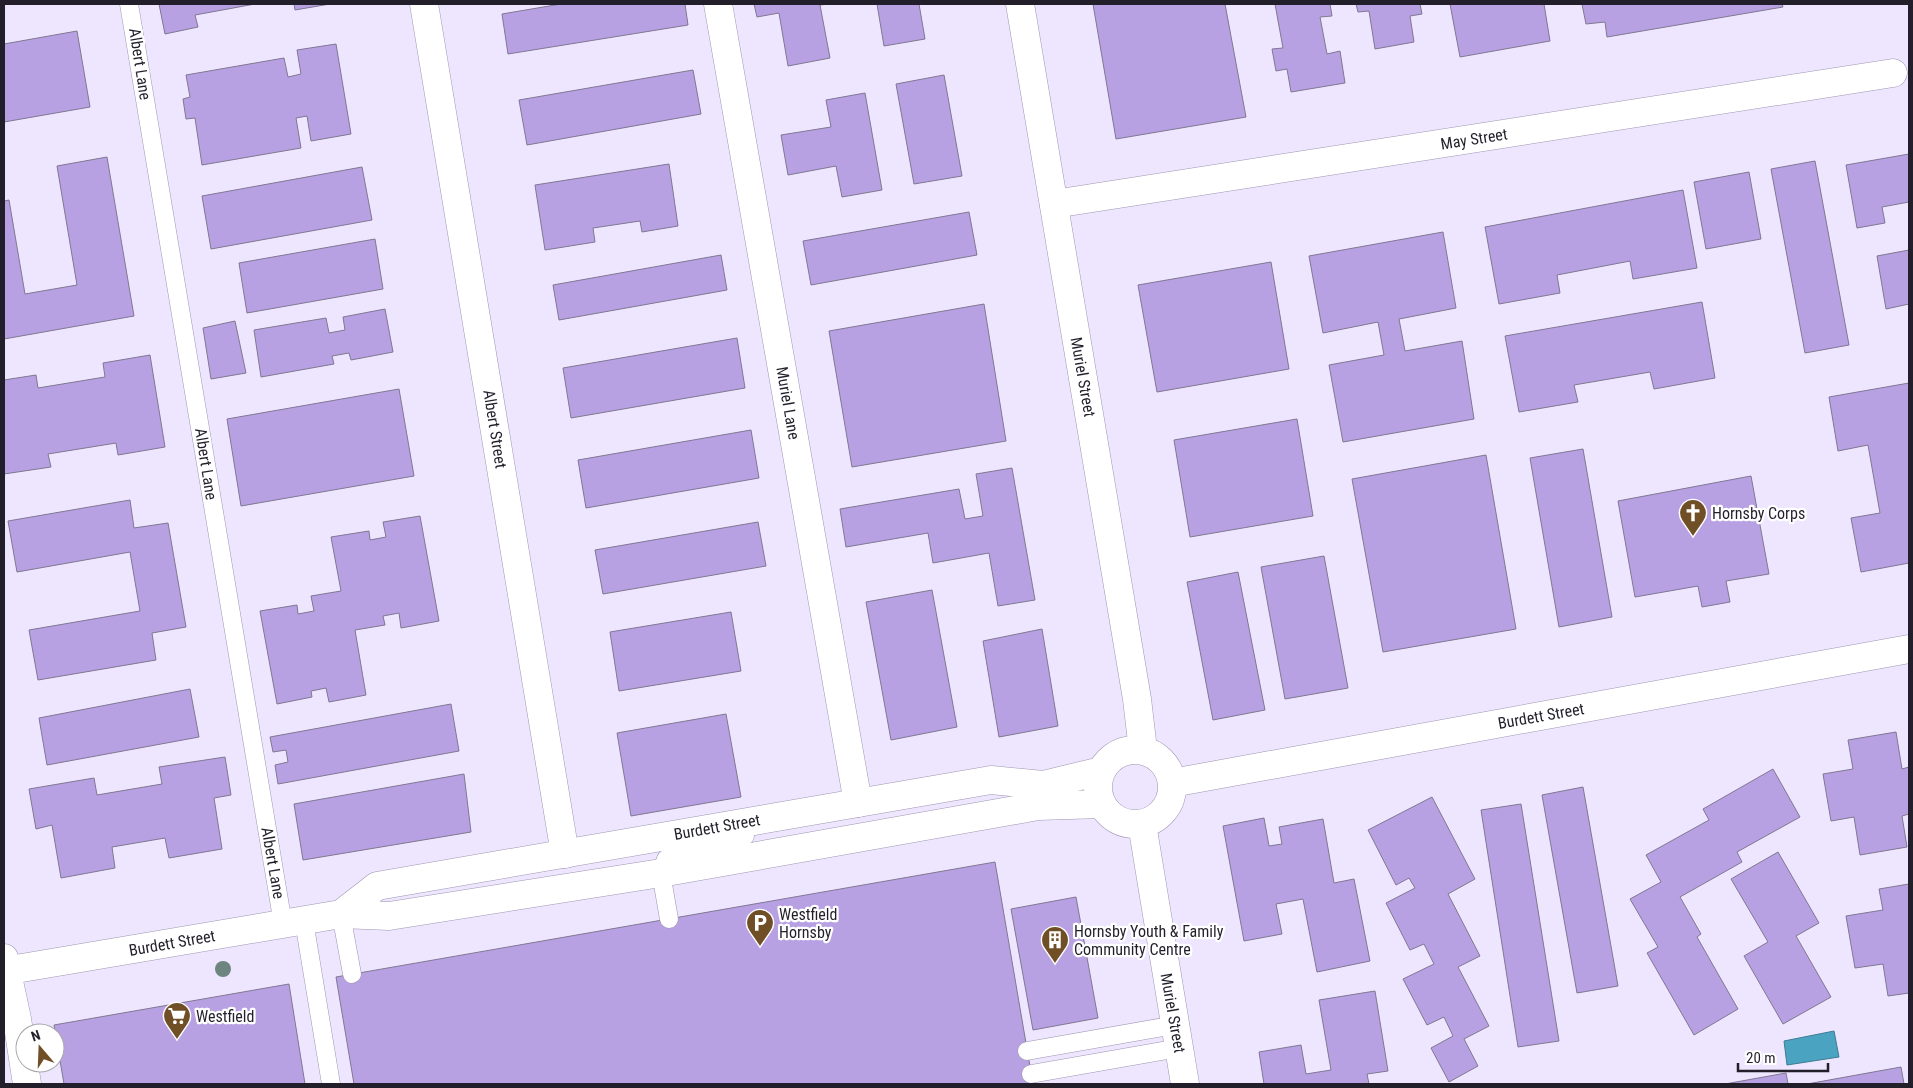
<svg xmlns="http://www.w3.org/2000/svg" width="1913" height="1088" font-family="'Roboto Condensed',sans-serif">
<style>
.water{fill:#4aa3c1;stroke:#3e7b94}
.building{fill:#b8a1e3;stroke:#807792}
.lines{fill:none;stroke-linecap:round;stroke-linejoin:round}
.service-casing{stroke:#9f96b2;stroke-width:19}
.minor-casing{stroke:#9f96b2;stroke-width:29}
.service{stroke:#fff;stroke-width:18}
.minor{stroke:#fff;stroke-width:28}
.tree{fill:#6d857e}
.labels{text-anchor:middle;dominant-baseline:central;stroke-width:4.5;stroke-linejoin:round;paint-order:stroke}
.street-label{font-size:16px;fill:#231f2a;stroke:#fff}
.poi-label{font-size:16px;fill:#231f2a;stroke:#fff;text-anchor:start}
</style>
<rect width="100%" height="100%" fill="#ede6fe"/>
<path class="water" d="M1834,1031L1839,1057L1787,1065L1784,1041Z"/>
<g class="building">
<path d="M159,4H255L195,15L198,27L165,34Z"/>
<path d="M294,4H330L295,10Z"/>
<path d="M561,4H685L688,25L508,54L502,14Z"/>
<path d="M754,4H828L820,5L830,58L788,66L779,13L757,17Z"/>
<path d="M877,4H919L925,39L884,46Z"/>
<path d="M1093,4H1225L1246,117L1116,139Z"/>
<path d="M1275,4H1330L1332,16L1320,17L1327,54L1340,51L1345,83L1291,92L1287,69L1276,71L1272,49L1283,48Z"/>
<path d="M1356,4H1420L1422,14L1410,16L1414,42L1375,49L1369,11L1358,12Z"/>
<path d="M1450,4H1544L1550,41L1460,57Z"/>
<path d="M1582,4H1782L1783,7L1607,37L1605,22L1586,24Z"/>
<path d="M77,31L90,107L4,122V44Z"/>
<path d="M336,44L351,134L311,141L307,116L296,118L301,148L202,165L195,118L186,119L183,99L190,97L186,75L284,58L288,77L301,74L297,50Z"/>
<path d="M693,70L701,114L527,145L519,100Z"/>
<path d="M944,75L962,176L914,184L896,84Z"/>
<path d="M865,93L882,190L842,197L836,166L788,175L781,135L831,127L826,100Z"/>
<path d="M1909,154V202L1882,207L1885,223L1857,228L1846,165Z"/>
<path d="M107,157L134,316L4,339V201L9,200L25,294L77,285L57,166Z"/>
<path d="M1815,161L1849,345L1805,353L1771,169Z"/>
<path d="M669,164L678,226L642,232L640,221L593,228L595,242L545,250L535,185Z"/>
<path d="M362,167L372,220L211,249L202,196Z"/>
<path d="M1749,172L1761,239L1706,249L1694,182Z"/>
<path d="M1683,190L1697,268L1633,279L1630,261L1557,275L1560,293L1499,304L1485,227Z"/>
<path d="M969,212L977,255L811,285L803,241Z"/>
<path d="M1443,232L1456,308L1399,319L1405,351L1462,341L1474,419L1343,442L1329,365L1384,355L1378,322L1323,333L1309,256Z"/>
<path d="M375,239L383,289L247,313L239,263Z"/>
<path d="M1909,250V304L1886,309L1877,256Z"/>
<path d="M721,255L727,290L559,320L553,285Z"/>
<path d="M1271,262L1289,369L1157,392L1138,285Z"/>
<path d="M1702,302L1715,378L1654,389L1650,372L1574,385L1578,402L1519,412L1505,336Z"/>
<path d="M984,304L1006,441L852,467L829,331Z"/>
<path d="M385,309L393,352L351,360L349,353L332,356L334,364L261,377L254,330L326,318L329,333L345,330L343,317Z"/>
<path d="M235,321L246,373L211,379L203,328Z"/>
<path d="M737,338L745,388L571,418L563,368Z"/>
<path d="M150,355L165,447L118,455L116,443L48,454L51,467L4,474V380L36,375L38,388L105,377L103,363Z"/>
<path d="M1909,383V563L1861,572L1851,518L1880,513L1868,445L1838,451L1829,397Z"/>
<path d="M399,389L414,476L241,506L227,419Z"/>
<path d="M1297,419L1313,516L1190,537L1174,440Z"/>
<path d="M751,430L759,478L586,508L578,460Z"/>
<path d="M1583,449L1612,617L1559,627L1530,458Z"/>
<path d="M1486,455L1516,629L1383,652L1352,479Z"/>
<path d="M1012,468L1035,600L998,606L989,553L933,563L928,533L846,547L840,509L959,489L965,519L983,516L976,474Z"/>
<path d="M1751,476L1769,574L1726,581L1730,602L1702,607L1698,586L1635,597L1618,501Z"/>
<path d="M130,500L134,528L168,523L186,627L152,633L156,660L38,680L29,630L140,611L130,552L17,572L8,521Z"/>
<path d="M420,516L439,621L401,628L399,613L383,616L385,625L355,630L366,695L329,702L326,688L311,691L312,697L277,704L260,611L297,605L298,614L314,611L311,596L341,591L331,537L369,531L370,540L386,537L383,522Z"/>
<path d="M758,522L766,566L603,594L595,550Z"/>
<path d="M1324,556L1348,688L1285,699L1261,567Z"/>
<path d="M1238,572L1265,710L1213,720L1187,582Z"/>
<path d="M932,590L957,727L891,740L866,602Z"/>
<path d="M731,612L741,671L619,691L610,632Z"/>
<path d="M1042,629L1058,726L999,737L983,641Z"/>
<path d="M190,689L199,737L47,765L39,718Z"/>
<path d="M451,704L459,751L278,784L275,765L288,762L286,750L273,752L270,737Z"/>
<path d="M726,714L741,797L631,816L617,733Z"/>
<path d="M1896,732L1902,769L1909,767V814L1902,816L1907,847L1860,855L1854,817L1831,821L1823,774L1853,769L1848,740Z"/>
<path d="M225,757L231,795L214,798L222,849L169,858L165,838L112,847L115,868L61,878L52,825L36,829L29,789L94,778L97,795L162,784L159,767Z"/>
<path d="M1773,769L1800,817L1737,852L1742,862L1680,897L1701,934L1697,937L1738,1009L1694,1035L1647,953L1658,947L1630,899L1661,882L1646,855L1709,820L1703,809Z"/>
<path d="M464,774L471,832L303,860L294,804Z"/>
<path d="M1583,787L1618,986L1577,993L1542,795Z"/>
<path d="M1432,797L1475,879L1448,894L1480,956L1458,967L1489,1026L1464,1039L1478,1066L1449,1082L1431,1048L1453,1036L1444,1017L1427,1025L1403,979L1434,964L1424,944L1410,950L1386,903L1415,888L1409,878L1396,885L1368,830Z"/>
<path d="M1521,804L1559,1041L1518,1047L1481,810Z"/>
<path d="M1264,818L1269,846L1282,844L1279,827L1323,819L1334,883L1354,879L1370,961L1317,972L1303,899L1276,904L1282,934L1244,941L1223,826Z"/>
<path d="M1778,852L1819,923L1796,936L1831,997L1783,1024L1744,956L1768,942L1731,879Z"/>
<path d="M995,862L1033,1084H354L336,977Z"/>
<path d="M1909,884V993L1888,996L1883,964L1855,968L1846,916L1883,910L1879,889Z"/>
<path d="M1076,897L1098,1018L1033,1030L1011,909Z"/>
<path d="M289,984L305,1084H64L54,1025Z"/>
<path d="M1375,991L1388,1071L1367,1074L1369,1084H1264L1259,1052L1301,1045L1306,1074L1331,1070L1319,1000Z"/>
<path d="M1901,1067L1904,1084H1807Z"/>
<path d="M1786,1073L1788,1084H1725Z"/>
</g>
<g class="lines">
<defs>
<g id="service">
<path d="M129,4L283,924"/>
<path d="M341,914L352,974"/>
<path d="M669,919L661,873L666,859L692,846L745,836"/>
<path d="M304,921L331,1084"/>
<path d="M1027,1051L1175,1025"/>
<path d="M1031,1074L1179,1048"/>
</g>
<g id="minor">
<path d="M424,4L565,854"/>
<path d="M718,4L858,803"/>
<path d="M1020,4L1137,699L1143,750"/>
<path d="M1054,204L1893,73"/>
<circle cx="1135" cy="787" r="37"/>
<path d="M1172,783L1909,649"/>
<path d="M1142,824L1185,1084"/>
<path d="M341,914L377,886L991,780L1043,785L1101,771"/>
<path d="M4,958L17,1019L27,1084"/>
<path d="M4,971L341,914L389,916L661,873L1038,806L1101,804"/>
</g>
</defs>
<use href="#service" class="service-casing"/>
<use href="#minor" class="minor-casing"/>
<use href="#service" class="service"/>
<use href="#minor" class="minor"/>
</g>
<circle class="tree" cx="223" cy="969" r="8"/>
<defs>
<symbol id="church-pin" viewBox="-11 -11 22 30"><path d="M0 17L-7.5 6A9.5 9.5 0 1 1 7.5 6Z" fill="#704f26" stroke="#fff"/><path d="M-1.2-6h2.4v3.5h3.3v2.4h-3.3V6h-2.4V-.1h-3.3v-2.4h3.3Z" fill="#fff"/></symbol>
<symbol id="parking-pin" viewBox="-11 -11 22 30"><path d="M0 17L-7.5 6A9.5 9.5 0 1 1 7.5 6Z" fill="#704f26" stroke="#fff"/><path d="M-3.5-5.5H1a3.5 3.5 0 0 1 0 7H-1V5.5H-3.5ZM-1-3.4V-.6H.8a1.4 1.4 0 0 0 0-2.8Z" fill="#fff"/></symbol>
<symbol id="building-pin" viewBox="-11 -11 22 30"><path d="M0 17L-7.5 6A9.5 9.5 0 1 1 7.5 6Z" fill="#704f26" stroke="#fff"/><path d="M-4-6H4V6H1V3H-1V6H-4ZM-2.5-4.3h1.7v1.8h-1.7ZM.8-4.3h1.7v1.8H.8ZM-2.5-1h1.7V.8h-1.7ZM.8-1h1.7V.8H.8Z" fill="#fff"/></symbol>
<symbol id="supermarket-pin" viewBox="-11 -11 22 30"><path d="M0 17L-7.5 6A9.5 9.5 0 1 1 7.5 6Z" fill="#704f26" stroke="#fff"/><path d="M-6-5.5h2.5l.6 2H6L4.5 2H-2.5L-4.4-4H-6ZM-1.5 3.2a1.3 1.3 0 1 0 .1 0ZM3 3.2a1.3 1.3 0 1 0 .1 0Z" fill="#fff"/></symbol>
</defs>
<g fill-rule="evenodd">
<use href="#church-pin" x="1677" y="497" width="32" height="43"/>
<use href="#parking-pin" x="744" y="907" width="32" height="43"/>
<use href="#building-pin" x="1039" y="924" width="32" height="43"/>
<use href="#supermarket-pin" x="161" y="1000" width="32" height="43"/>
</g>
<g class="labels">
<g class="street-label">
<text transform="translate(140 64) rotate(81)">Albert Lane</text>
<text transform="translate(1474 139) rotate(-9)">May Street</text>
<text transform="translate(1083 377) rotate(80)">Muriel Street</text>
<text transform="translate(788 403) rotate(80)">Muriel Lane</text>
<text transform="translate(495 429) rotate(81)">Albert Street</text>
<text transform="translate(206 464) rotate(81)">Albert Lane</text>
<text transform="translate(1541 716) rotate(-10)">Burdett Street</text>
<text transform="translate(717 827) rotate(-10)">Burdett Street</text>
<text transform="translate(273 863) rotate(80)">Albert Lane</text>
<text transform="translate(172 943) rotate(-10)">Burdett Street</text>
<text transform="translate(1173 1013) rotate(80)">Muriel Street</text>
</g>
<g class="poi-label">
<text x="1712" y="513">Hornsby Corps</text>
<text x="779" y="914">Westfield<tspan x="779" dy="18">Hornsby</tspan></text>
<text x="1074" y="931">Hornsby Youth &amp; Family<tspan x="1074" dy="18">Community Centre</tspan></text>
<text x="196" y="1016">Westfield</text>
</g>
</g>
<rect width="1913" height="1088" fill="none" stroke="#231f2a" stroke-width="10"/>
<g transform="translate(40 1048) rotate(341)"><circle r="24" fill="#ffffff" stroke="#a7a5aa"/>
<path d="M0-4L9 19L0 12L-9 19Z" fill="#704f26"/>
<text y="-8" font-size="14" font-weight="bold" text-anchor="middle" fill="#231f2a">N</text>
</g>
<path d="M1738 1063v8h90v-8" fill="none" stroke="#231f2a" stroke-width="2.5"/>
<text x="1746" y="1063" font-size="15" fill="#231f2a" stroke="#ffffff" stroke-width="4" paint-order="stroke">20 m</text>
</svg>
